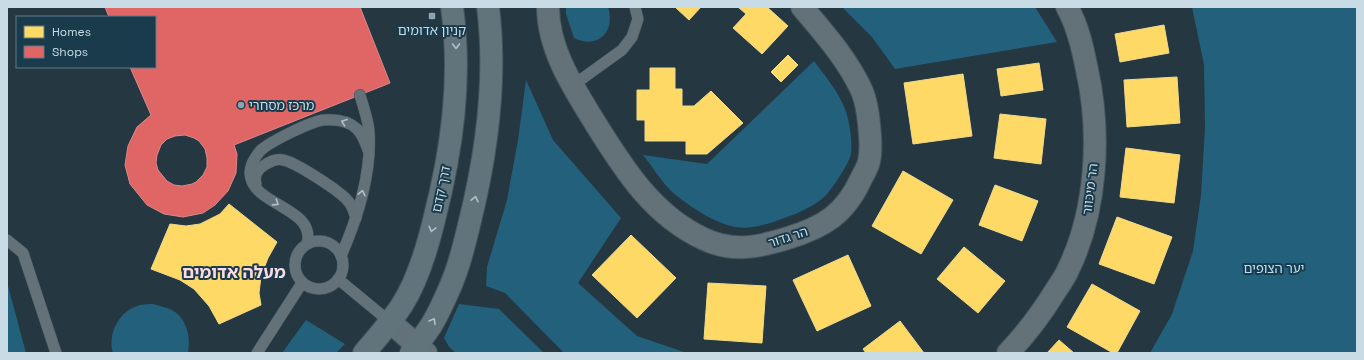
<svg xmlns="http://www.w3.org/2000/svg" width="1364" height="360" font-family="'Space Grotesk','Noto Sans Hebrew',sans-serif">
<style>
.green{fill:#22607c}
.homes{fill:#ffd966;stroke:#efda8c}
.shops{fill:#e06666;stroke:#d9898c;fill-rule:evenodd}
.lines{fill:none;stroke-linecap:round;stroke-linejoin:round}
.lane-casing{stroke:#43535b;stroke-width:12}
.street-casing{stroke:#43535b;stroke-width:24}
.secondary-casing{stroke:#43535b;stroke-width:24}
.lane{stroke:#637178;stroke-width:11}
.street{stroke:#637178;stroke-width:22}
.secondary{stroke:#61737b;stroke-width:22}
.oneway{stroke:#afc2cb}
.oneway2{stroke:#b0c1ca}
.poi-dot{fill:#90a2ac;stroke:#193b4c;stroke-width:1.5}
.labels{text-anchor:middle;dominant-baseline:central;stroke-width:4;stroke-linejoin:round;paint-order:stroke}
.poi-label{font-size:13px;fill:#c9dce6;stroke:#193b4c}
.street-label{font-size:13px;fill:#c9dce6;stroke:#193b4c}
.park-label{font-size:13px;fill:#b6e0f7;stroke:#193b4c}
.district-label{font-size:17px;font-weight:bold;fill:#fddae1;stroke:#193b4c}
</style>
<rect width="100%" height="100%" fill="#253740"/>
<g class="green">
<path d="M566,7H608C616,31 598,50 574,38L566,14Z"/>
<path d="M842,7H1035L1057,42L895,69L872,37Z"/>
<path d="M1192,7H1357V353H1150L1172,314L1193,251L1201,195L1205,127L1204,65Z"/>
<path d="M814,61C825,76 838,91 845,109C849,118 853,144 851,154C849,164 830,193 822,199C811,207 799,213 787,217C770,224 748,231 731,226C711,221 686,204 671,191C661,181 652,166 643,155L707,164Z"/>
<path d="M526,80L553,140L621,218L578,283L637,336L687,353H564L505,293L486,286L487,267L507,200L518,140Z"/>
<path d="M7,282L26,353H7Z"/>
<path d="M153,304C159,306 166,307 172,310C187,318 191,338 188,353H113C107,333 120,310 140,305C144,304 149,304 153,304Z"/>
<path d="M459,304L499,309L544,353H456L449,347L444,338Z"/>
<path d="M306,320L345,344L336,353H282Z"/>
</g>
<g class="homes">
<path d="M675,7H701L689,20Z"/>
<path d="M738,7H767L788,26L762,54L733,28L746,14Z"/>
<path d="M1164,25L1169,53L1120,62L1115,34Z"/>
<path d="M788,55L798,65L781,82L771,72Z"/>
<path d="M1039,63L1043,90L1001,96L997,69Z"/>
<path d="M650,68H675V89H682V106H694L711,91L743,123L707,154H686V141H645V120H637V90H650Z"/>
<path d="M963,74L972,136L913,144L904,83Z"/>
<path d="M1177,77L1180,123L1127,127L1124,80Z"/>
<path d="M1000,114L1046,119L1041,164L994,158Z"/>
<path d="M1126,148L1180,155L1174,203L1120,197Z"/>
<path d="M903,171L953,200L921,254L872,226Z"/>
<path d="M995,185L1038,201L1022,241L979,225Z"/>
<path d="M229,204L277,242L268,258L261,276L259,293L261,305L219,324L209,306L194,289L180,280L151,269L170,224L186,226L200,224L220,214Z"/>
<path d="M1117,217L1172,237L1154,284L1099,264Z"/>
<path d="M631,235L676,278L637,318L592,275Z"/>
<path d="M964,247L1005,281L978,313L937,279Z"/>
<path d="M848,255L871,306L817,331L793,280Z"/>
<path d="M708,283L766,286L762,343L704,339Z"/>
<path d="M1092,284L1140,311L1117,353H1113L1067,327Z"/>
<path d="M900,321L924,353H866L863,349Z"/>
<path d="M1059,340L1074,353H1047Z"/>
</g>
<path class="shops" d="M105,7H360L390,83L234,145L237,154L236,173L228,191L215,205L203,213L183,217L164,214L147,205L130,184L125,165L128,146L137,127L151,115L130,67H155V17H109ZM185,135L194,138L199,141L205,149L207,158V167L203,175L196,182L192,184L182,186L174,185L167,181L158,170L156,163L157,155L161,145L167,139L175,136Z"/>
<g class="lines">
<defs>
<g id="lane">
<path d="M572,86L622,50L632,37L638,19L635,7"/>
<path d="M256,184C254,177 257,170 263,166C269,162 276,158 283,160C295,162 340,191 348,201C352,205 354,212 356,218"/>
<path d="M7,240L23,253L56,353"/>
<circle cx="319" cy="265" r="24"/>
<path d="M307,244C317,207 251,206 250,173C250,166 255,157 260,151C269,142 310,122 323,120C334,119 348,120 357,129C363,135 365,142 368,150"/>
<path d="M341,256C358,217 372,174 369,131C368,119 363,106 360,95"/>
<path d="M338,279L390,322"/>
<path d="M257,353L302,283"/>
</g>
<g id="street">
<path d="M548,7C548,51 575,90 597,126C625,171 654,216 704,239C733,253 759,247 788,238C824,227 845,214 861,179C864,173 868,167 869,161C872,149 870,136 869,124C868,113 866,101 862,91C848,60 824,33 802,7"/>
<path d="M390,322L426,353"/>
<path d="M1008,353C1026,334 1042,313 1056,290C1060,284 1065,277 1068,270C1097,211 1101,133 1087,70C1083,49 1078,26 1067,7"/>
</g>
<g id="secondary">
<path d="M364,353C377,338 391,322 402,305C418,280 427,249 434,220C452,150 462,79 452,7"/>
<path d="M411,353C418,343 426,334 432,324C438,314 443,303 447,294C458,271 464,246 470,221C487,152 497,78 488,7"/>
</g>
</defs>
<use href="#lane" class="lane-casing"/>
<use href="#street" class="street-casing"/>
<use href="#secondary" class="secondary-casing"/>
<use href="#lane" class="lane"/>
<use href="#street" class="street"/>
<use href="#secondary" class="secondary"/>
</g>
<defs><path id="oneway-chevron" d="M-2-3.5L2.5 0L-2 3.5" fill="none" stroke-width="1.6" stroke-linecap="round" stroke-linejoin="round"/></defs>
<g class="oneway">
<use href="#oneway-chevron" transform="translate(456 46) rotate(89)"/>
<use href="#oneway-chevron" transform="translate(475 199) rotate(-78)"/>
<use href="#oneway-chevron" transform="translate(432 229) rotate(104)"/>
<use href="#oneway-chevron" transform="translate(433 321) rotate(-60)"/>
</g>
<g class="oneway2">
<use href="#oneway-chevron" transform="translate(344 122) rotate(-160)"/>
<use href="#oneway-chevron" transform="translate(362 193) rotate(-77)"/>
<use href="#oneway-chevron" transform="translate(276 203) rotate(33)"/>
</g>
<g class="poi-dot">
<rect x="428" y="12" width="8" height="8" rx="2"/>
<circle cx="241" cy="105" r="4"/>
</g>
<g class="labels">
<g class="poi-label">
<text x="432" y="30">קניון אדומים</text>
<text x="249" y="105" text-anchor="start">מרכז מסחרי</text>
</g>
<g class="street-label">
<text transform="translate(441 189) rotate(-78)">דרך קדם</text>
<text transform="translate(1090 189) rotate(-83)">הר מיכוור</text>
<text transform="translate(788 237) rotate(-18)">הר גדור</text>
</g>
<g class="park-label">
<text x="1274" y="268">יער הצופים</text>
</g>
<g class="district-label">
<text x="234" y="272">מעלה אדומים</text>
</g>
</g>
<rect width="1364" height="360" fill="none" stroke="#c9dce6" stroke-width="16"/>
<rect x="16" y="16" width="140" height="52" fill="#193b4c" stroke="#5f7b8a"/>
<rect x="24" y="26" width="20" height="12" fill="#ffd966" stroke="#5f7b8a"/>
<text x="52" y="36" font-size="12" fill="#c9dce6">Homes</text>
<rect x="24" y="46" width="20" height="12" fill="#e06666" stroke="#5f7b8a"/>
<text x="52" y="56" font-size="12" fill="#c9dce6">Shops</text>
</svg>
